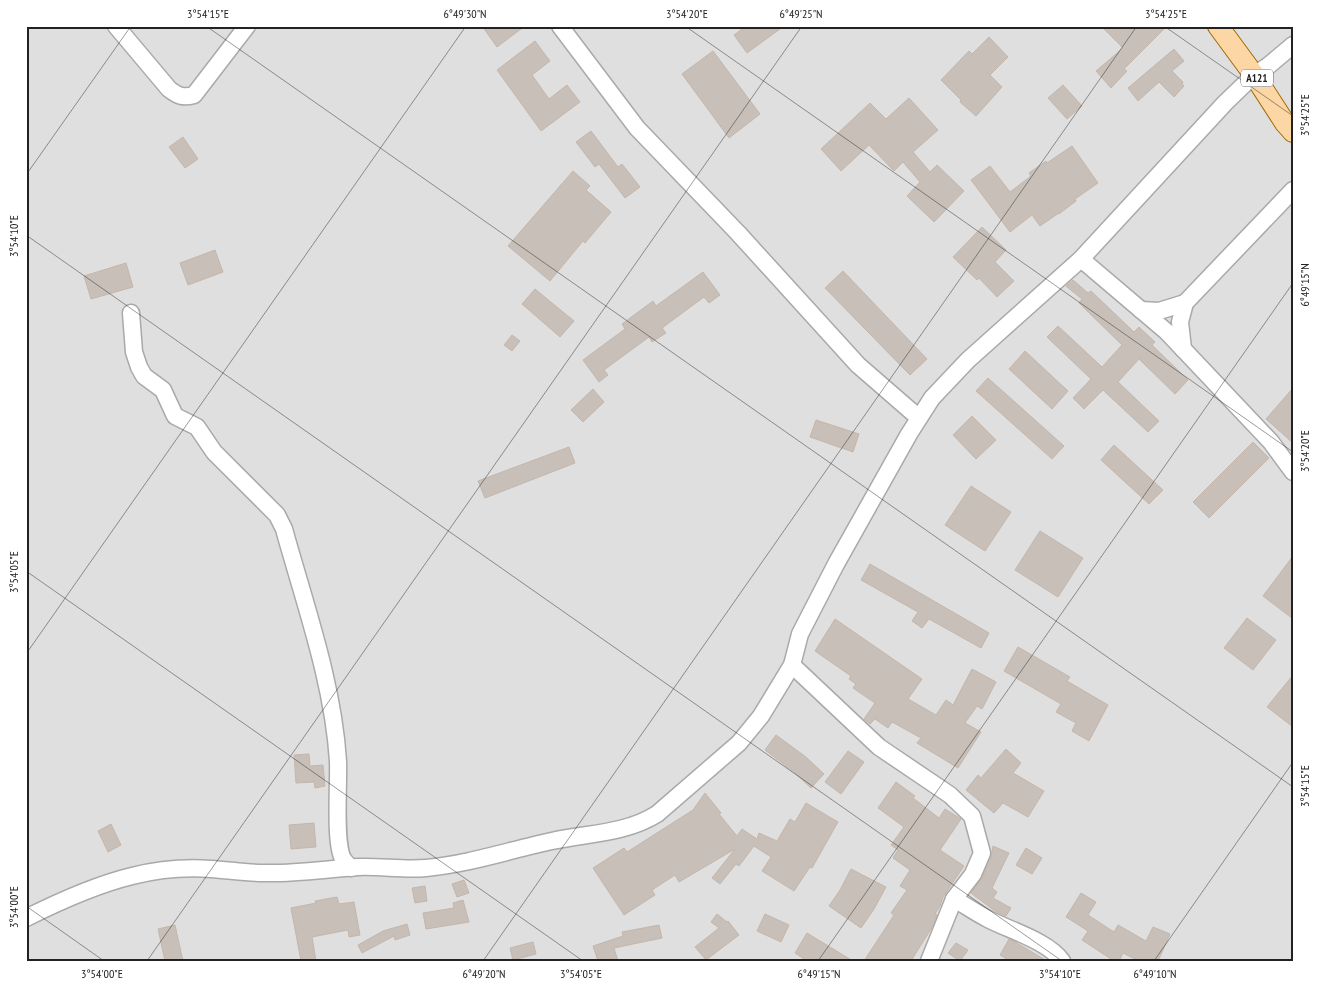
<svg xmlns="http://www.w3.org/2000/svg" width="1319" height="987" font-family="'PT Sans Narrow',sans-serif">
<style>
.residential{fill:#e0dfdf}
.building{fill:#c7bfb8;stroke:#c4b6ab}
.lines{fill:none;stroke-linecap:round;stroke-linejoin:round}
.minor-casing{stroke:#a9a9a9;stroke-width:19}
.major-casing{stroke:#a06b00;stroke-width:22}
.minor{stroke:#fff;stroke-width:16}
.major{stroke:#fcd6a4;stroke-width:20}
.ticks{fill:none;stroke:#222;stroke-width:1;stroke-opacity:0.45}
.labels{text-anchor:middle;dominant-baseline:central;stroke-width:4;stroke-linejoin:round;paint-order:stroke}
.shield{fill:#fff;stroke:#646464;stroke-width:1}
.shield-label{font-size:11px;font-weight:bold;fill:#222}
.neatline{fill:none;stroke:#222;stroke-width:2}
.ticks-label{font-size:12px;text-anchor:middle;fill:#222}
</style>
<rect width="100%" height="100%" fill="#f2efe9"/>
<rect class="residential" x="26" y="26" width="1267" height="935"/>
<g class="building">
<path d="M482,26H525L497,47Z"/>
<path d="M746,26H784L747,53L734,35Z"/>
<path d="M1101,26H1167L1124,69L1127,71L1111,88L1096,71L1123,48Z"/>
<path d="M989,37L1008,57L990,75L1002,87L976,116L960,102L961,100L941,80L969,51L972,54Z"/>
<path d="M535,41L550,61L532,75L549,99L567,85L580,102L541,131L497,70Z"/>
<path d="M1174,49L1184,61L1172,71L1183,82L1182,84L1184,86L1174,97L1159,82L1138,101L1128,88Z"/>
<path d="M713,51L760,114L729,138L682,74Z"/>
<path d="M1063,85L1082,106L1067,119L1048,98Z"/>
<path d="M909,98L938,130L913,152L930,172L937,165L964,191L934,222L907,196L920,182L903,162L894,171L869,145L841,171L821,149L870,103L886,119Z"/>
<path d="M591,131L618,167L622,164L640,187L625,198L599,164L595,167L576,142Z"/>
<path d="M183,137L198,159L185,168L169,147Z"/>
<path d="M1072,146L1098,183L1075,199L1076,201L1059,214V213L1040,226L1032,215L1010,232L971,180L990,166L1010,192L1031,176L1029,173L1046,161L1047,163Z"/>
<path d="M573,171L590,186L586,190L611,212L585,243L583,241L550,281L508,246Z"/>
<path d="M982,227L1006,250L995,262L1014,281L997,297L979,278L977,280L953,257Z"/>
<path d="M215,250L223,272L188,285L180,263Z"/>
<path d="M126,263L133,287L91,299L84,276Z"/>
<path d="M843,271L927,359L910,375L825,288Z"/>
<path d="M703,272L720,295L709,303L704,297L662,328L666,333L652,342L649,337L604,370L608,375L599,382L583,360L625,329L622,324L653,301L656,306Z"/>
<path d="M1073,280L1088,293L1091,291L1134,332L1139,327L1155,342L1152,345L1188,380L1175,394L1139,359L1118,382L1159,421L1148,432L1103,390L1084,409L1073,398L1091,379L1047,337L1058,326L1102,367L1122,345L1079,303L1082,299L1066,286Z"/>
<path d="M535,289L574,321L560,337L522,304Z"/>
<path d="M512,335L520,341L512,351L504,345Z"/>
<path d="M1025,351L1068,391L1052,409L1009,369Z"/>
<path d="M988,378L1064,446L1052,459L976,391Z"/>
<path d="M1293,388V443L1266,419Z"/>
<path d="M593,389L604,402L583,422L571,410Z"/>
<path d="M972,416L996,440L976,459L953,435Z"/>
<path d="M816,420L859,434L853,452L810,437Z"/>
<path d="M1253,442L1269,458L1209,518L1193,502Z"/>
<path d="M1114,445L1163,490L1149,504L1101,460Z"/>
<path d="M569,447L575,463L485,498L478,481Z"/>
<path d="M971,486L1011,512L985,551L945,525Z"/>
<path d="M1040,531L1083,558L1058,597L1015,570Z"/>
<path d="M1293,556V619L1263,596Z"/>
<path d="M870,564L989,633L981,648L929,619L922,628L912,621L918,612L861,580Z"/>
<path d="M1247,618L1276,640L1253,670L1224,648Z"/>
<path d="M835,619L922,679L908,699L936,715L946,700L953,705L972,669L996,682L982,709L977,706L965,723L981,732L958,768L917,743L921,738L892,722L888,728L875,719L870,724L864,719L875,703L853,688L856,684L849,679L851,676L815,651Z"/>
<path d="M1018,647L1070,677L1067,681L1108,705L1089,741L1072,731L1076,723L1056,712L1061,704L1004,671Z"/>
<path d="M1293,675V727L1267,707Z"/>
<path d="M776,735L806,757L824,774L811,788L795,773L765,750Z"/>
<path d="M1006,749L1021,763L1013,773L1044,791L1028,817L1003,803L994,813L966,790L978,775L981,778Z"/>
<path d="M848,751L864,762L841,794L825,782Z"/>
<path d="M309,754L310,766L323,765L325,786L315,788L314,782L296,783L294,755Z"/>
<path d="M896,782L915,796L913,798L939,818L945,809L961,819L940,850L964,866L943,897L940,906L935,914L937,915L931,929L911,961H864L894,915L891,913L907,890L900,886L910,870L893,858L898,850L891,845L904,827L878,808Z"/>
<path d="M705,793L721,813L719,814L737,836L742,829L757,839L759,833L777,841L790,819L795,822L806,803L838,822L812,868L810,867L794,891L762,871L771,857L754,846L739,866L736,864L720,884L712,878L735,849L679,882L675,875L652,890L655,895L624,915L593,868L624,848L627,852L693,810Z"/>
<path d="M314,823L316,847L291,849L289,825Z"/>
<path d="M111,824L121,845L108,852L98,831Z"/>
<path d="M993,846L1009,853L992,888L997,892L993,898L1011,908L1006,916L995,911L971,893L982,878L991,857Z"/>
<path d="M1026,848L1042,858L1032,874L1016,865Z"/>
<path d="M851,869L886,887L874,909L861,928L829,906L840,890Z"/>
<path d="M464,880L469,893L457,897L452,884Z"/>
<path d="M425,886L427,901L415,903L412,888Z"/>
<path d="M1081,893L1096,902L1088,915L1114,932L1118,925L1146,941L1153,927L1170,934L1158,961H1139L1123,953L1119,961H1114L1082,940L1088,931L1066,917Z"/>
<path d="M337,897L339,904L354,902L360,935L349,937L348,930L312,937L316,961H301L291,908L316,903L315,901Z"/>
<path d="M463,900L469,922L426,929L423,913L454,908L453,903Z"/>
<path d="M717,914L727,922L728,921L739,935L706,960L695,947L719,928L711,922Z"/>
<path d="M765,914L789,925L781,942L757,931Z"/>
<path d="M407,924L410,935L395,940L394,936L362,953L358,945L383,931Z"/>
<path d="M175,925L183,961H165L158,929Z"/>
<path d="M659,925L662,938L614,948L618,961H598L593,946L623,936L622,932Z"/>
<path d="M807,933L853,961H807L795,953Z"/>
<path d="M1009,939L1015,942L1047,961H1010L1000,955Z"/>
<path d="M533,942L536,954L513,960L510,948Z"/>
<path d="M956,943L968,950L960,961L948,953Z"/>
</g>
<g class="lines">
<defs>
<g id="minor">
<path d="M116,26L169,89C178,96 183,98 194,95L247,26"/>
<path d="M560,26L637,128L738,233L858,365L919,418"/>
<path d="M1081,259L1167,332L1271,442L1293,472"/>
<path d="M1141,310L1159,311L1185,303"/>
<path d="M131,313L134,352L139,367L144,376L163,390L175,416L197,427L214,452L277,515L284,529C305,605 333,682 338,761C339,783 334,842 343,859C345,862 348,865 351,868"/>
<path d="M1183,349L1180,322L1185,303L1293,190"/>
<path d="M792,665L879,747L950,795L972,816L982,853L973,874L954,899L929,961"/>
<path d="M954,899C965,905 976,913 988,919C1009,930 1048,941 1062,961"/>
<path d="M26,918C60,901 95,885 132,876C156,870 185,867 211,869C228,870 246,873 263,873C295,874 326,869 358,867C381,866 403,870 426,868C469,864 510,850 552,841C588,833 625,834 657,814L739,743L761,716L792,665L800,634L836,564L909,434L932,398L968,360L1081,259L1225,103L1254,75L1268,66L1293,45"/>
</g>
<path id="major" d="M1218,26L1254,75L1285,123L1293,132"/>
</defs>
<use href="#minor" class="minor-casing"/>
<use href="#major" class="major-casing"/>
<use href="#minor" class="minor"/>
<use href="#major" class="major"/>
</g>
<path class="ticks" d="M206,26L1293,787M685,26L1293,452M1164,26L1293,116M26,175L131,26M26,235L1062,961M26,571L583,961M26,654L466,26M26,906L104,961M147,961L802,26M483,961L1137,26M818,961L1293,283M1154,961L1293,762"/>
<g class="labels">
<rect class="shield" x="1241" y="69.5" width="32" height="17" rx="4"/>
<g class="shield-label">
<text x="1257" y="78">A121</text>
</g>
</g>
<rect width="1319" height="987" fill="none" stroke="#ffffff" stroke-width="55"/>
<rect x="28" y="28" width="1264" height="932" class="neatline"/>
<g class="ticks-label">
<text x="208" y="18">3°54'15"E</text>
<text x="465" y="18">6°49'30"N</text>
<text x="687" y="18">3°54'20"E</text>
<text x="801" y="18">6°49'25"N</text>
<text x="1166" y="18">3°54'25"E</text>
<text transform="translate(1305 115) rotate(-90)" y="4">3°54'25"E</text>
<text transform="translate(14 236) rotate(-90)" y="4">3°54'10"E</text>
<text transform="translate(1305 285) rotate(-90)" y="4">6°49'15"N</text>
<text transform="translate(1305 451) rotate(-90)" y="4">3°54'20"E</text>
<text transform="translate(14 572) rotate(-90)" y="4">3°54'05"E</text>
<text transform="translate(1305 786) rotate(-90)" y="4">3°54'15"E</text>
<text transform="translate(14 907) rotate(-90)" y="4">3°54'00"E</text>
<text x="102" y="978">3°54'00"E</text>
<text x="484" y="978">6°49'20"N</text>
<text x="581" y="978">3°54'05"E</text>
<text x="819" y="978">6°49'15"N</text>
<text x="1060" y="978">3°54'10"E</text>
<text x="1155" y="978">6°49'10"N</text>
</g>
</svg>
